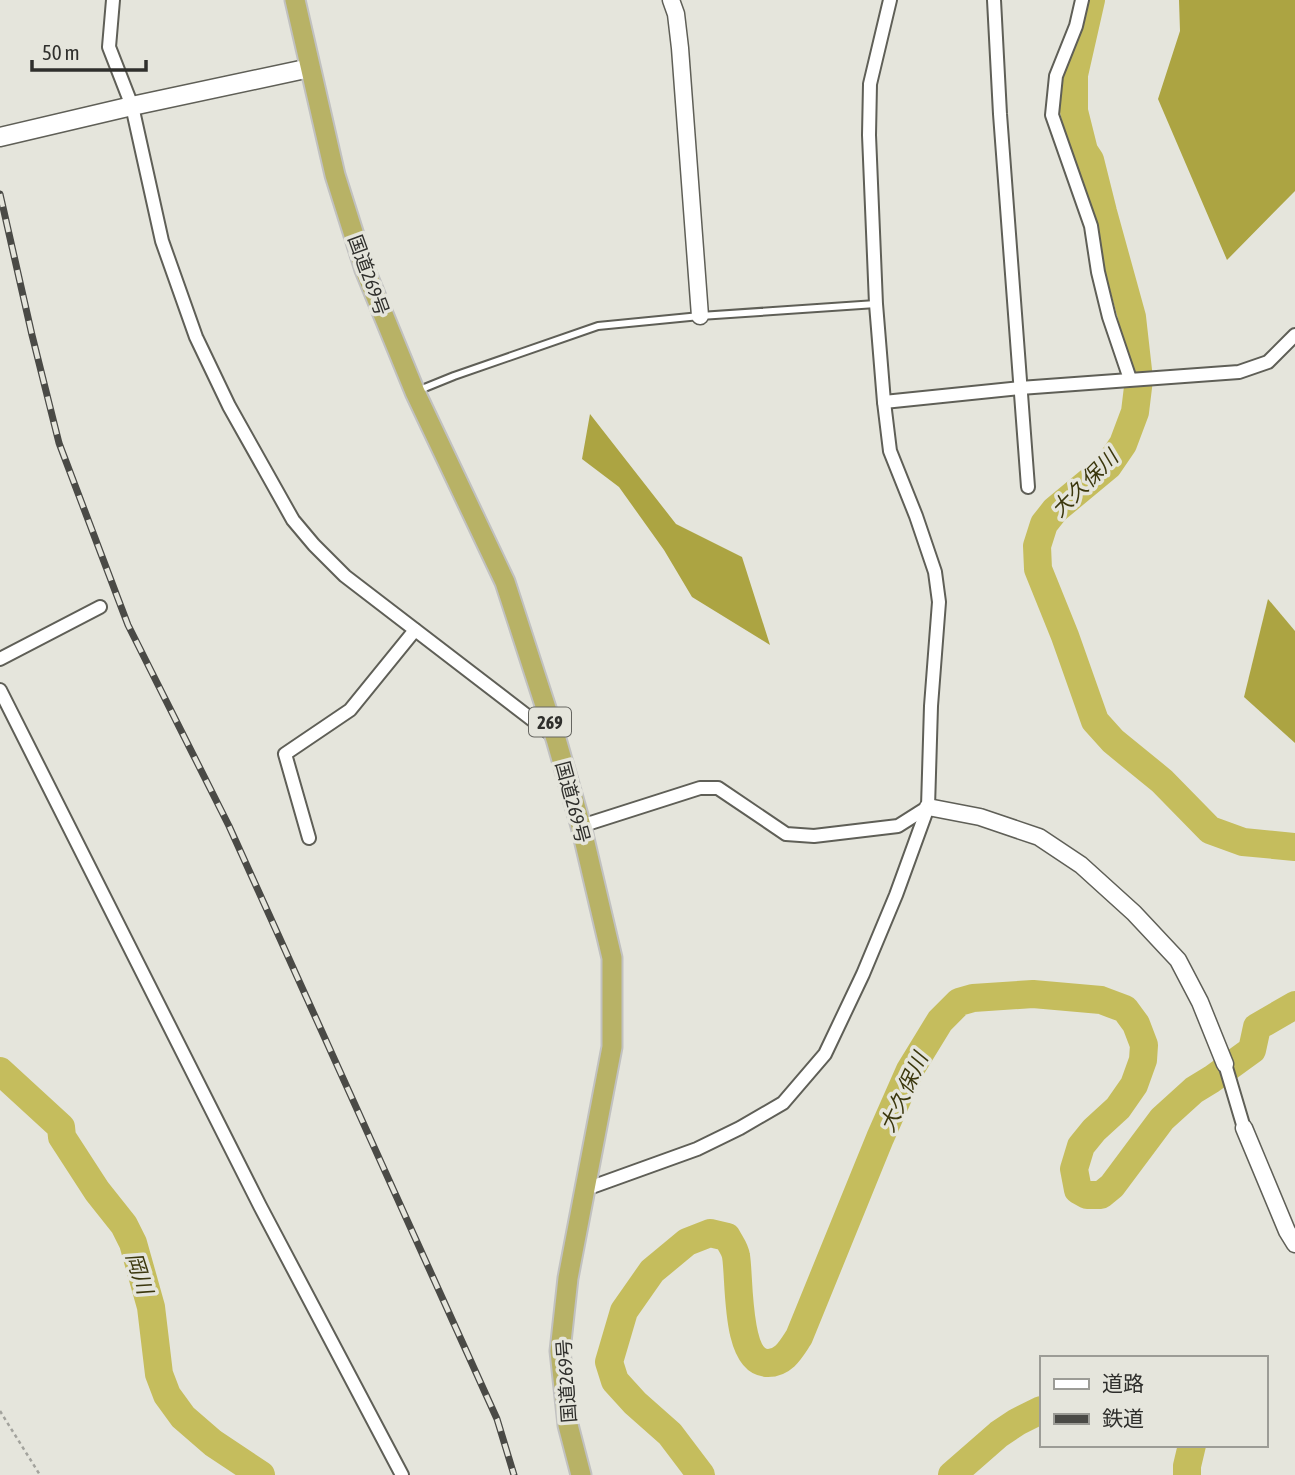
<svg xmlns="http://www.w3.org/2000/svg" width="1295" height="1475" font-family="'Asap Condensed','Noto Sans JP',sans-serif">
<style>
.forest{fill:#aca442}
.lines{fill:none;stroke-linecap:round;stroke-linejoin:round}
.river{stroke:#c5bd5d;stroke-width:28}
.service-casing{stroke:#5f5f57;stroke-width:10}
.minor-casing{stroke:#5f5f57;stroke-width:16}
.tertiary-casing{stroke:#5f5f57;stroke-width:19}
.secondary-casing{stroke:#5f5f57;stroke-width:21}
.trunk-casing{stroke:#c1c1c0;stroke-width:23}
.path{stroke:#a3a39d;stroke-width:2.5;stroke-dasharray:3.5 3.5;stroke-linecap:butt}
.service{stroke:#fff;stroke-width:6}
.minor{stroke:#fff;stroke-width:12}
.tertiary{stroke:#fff;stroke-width:16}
.secondary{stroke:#fff;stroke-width:18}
.trunk{stroke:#b8b266;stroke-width:19}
.rail-casing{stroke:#4a4a46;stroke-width:7}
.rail{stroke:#e5e5dc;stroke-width:4.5;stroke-dasharray:13;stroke-linecap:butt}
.labels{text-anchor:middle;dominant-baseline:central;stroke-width:7;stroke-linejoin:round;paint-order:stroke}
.shield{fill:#e5e5dc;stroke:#666661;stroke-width:2}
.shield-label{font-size:18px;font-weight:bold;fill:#2f2f2c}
.street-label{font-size:19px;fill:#2f2f2c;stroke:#e5e5dc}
.water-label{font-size:21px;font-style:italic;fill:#3b370d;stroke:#e5e5dc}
</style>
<rect width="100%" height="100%" fill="#e5e5dc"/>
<g class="forest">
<path d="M1179,0H1295V191L1227,260L1158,99L1180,31Z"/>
<path d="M590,414L676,524L742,557L770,645L692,597L664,550L619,487L582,459Z"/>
<path d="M1268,599L1295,631V743L1244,697Z"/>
</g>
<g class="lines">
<g class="river">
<path d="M1091,0L1074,75V111L1084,151L1090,160L1103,212L1132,317L1139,379L1135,412L1123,444L1108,466L1055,510L1044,524L1037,546L1038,569L1065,636L1095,721L1113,741L1162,781L1210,830L1243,842L1295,847"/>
<path d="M0,1071L61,1127L62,1137L97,1191L124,1225L133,1243L151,1307L159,1374L167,1395L183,1417L213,1443L261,1475"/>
<path d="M701,1475L670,1434L635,1403L615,1381L609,1362L624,1311L652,1271L687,1242L710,1233L727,1237C730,1243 735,1249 736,1256C740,1279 735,1363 768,1363C784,1363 791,1349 799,1337L880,1138L910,1070L940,1021L959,1002L973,998L1033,994L1101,1000L1125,1009L1136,1024L1144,1045L1143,1060L1134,1085L1118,1108L1094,1130L1081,1146L1074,1169L1078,1190L1087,1195H1101L1112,1186L1162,1119L1194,1090L1212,1079L1252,1050L1257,1027L1295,1005"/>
<path d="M952,1475L999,1434L1017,1422L1041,1410"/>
<path d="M1187,1475V1466L1192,1445"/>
</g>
<defs>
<path id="service" d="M417,391L454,376L598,326L700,316L876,304"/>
<g id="minor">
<path d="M113,0L109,47L132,106L162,241L196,337L229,406L293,520L314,545L345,576L556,738"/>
<path d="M994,0L1000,114L1028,487"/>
<path d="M1082,0L1076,26L1056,76L1052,115L1091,226L1098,272L1109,317L1130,379"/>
<path d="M884,402L1020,388L1239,372L1268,362L1295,335"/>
<path d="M0,659L100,607"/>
<path d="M0,690L260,1206L402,1475"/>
<path d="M581,826L700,788H718L786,834L814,836L898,826L928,807"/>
<path d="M309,838L285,754L350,710L415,630"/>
<path d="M1225,1064L1244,1128"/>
<path d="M586,1189L697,1149L740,1128L783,1103L825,1054L863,974L896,895L928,807L931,706L939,602L935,572L916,516L890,451L884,402L876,304L869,135L870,84L890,0"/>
</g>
<g id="tertiary">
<path d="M671,0L676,14L680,48L700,316"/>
<path d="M928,807L980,817L1039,837L1081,865L1134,913L1178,960L1200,1002L1225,1064"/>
<path d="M1244,1128L1287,1231L1295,1244"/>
</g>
<path id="secondary" d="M0,137L132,106L310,68"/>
<path id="trunk" d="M295,0L335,175L365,270L415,392L505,582L556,739L581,826L612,958V1047L568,1278L560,1351L568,1425L581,1475"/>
</defs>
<use href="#service" class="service-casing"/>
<use href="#minor" class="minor-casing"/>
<use href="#tertiary" class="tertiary-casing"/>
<use href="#secondary" class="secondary-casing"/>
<use href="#trunk" class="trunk-casing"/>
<path class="path" d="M0,1411L40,1475"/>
<use href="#service" class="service"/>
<use href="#minor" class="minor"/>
<use href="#tertiary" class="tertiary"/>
<use href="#secondary" class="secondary"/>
<use href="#trunk" class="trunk"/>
<defs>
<path id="rail" d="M0,194L32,335L59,443L128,625L229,826L497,1419L514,1475"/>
</defs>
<use href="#rail" class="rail-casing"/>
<use href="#rail" class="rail"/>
</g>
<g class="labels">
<rect class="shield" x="529" y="707.5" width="42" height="29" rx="5"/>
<g class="shield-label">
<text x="550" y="722">269</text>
</g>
<g class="street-label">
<text transform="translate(369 275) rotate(70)">国道269号</text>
<text transform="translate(573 802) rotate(75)">国道269号</text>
<text transform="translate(566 1381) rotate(-94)">国道269号</text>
</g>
<g class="water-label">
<text transform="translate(1084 483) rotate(-45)">大久保川</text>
<text transform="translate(903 1092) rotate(-65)">大久保川</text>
<text transform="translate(140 1273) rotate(72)">岡川</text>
</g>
</g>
<rect x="1040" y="1356" width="228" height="91" fill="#e5e5dc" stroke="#9c9c96" stroke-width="2"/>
<rect x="1054" y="1379" width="35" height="10" fill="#ffffff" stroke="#9c9c96" stroke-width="2"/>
<text x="1102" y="1391" font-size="21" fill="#2f2f2c">道路</text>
<rect x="1054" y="1414" width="35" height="10" fill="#4a4a46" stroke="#9c9c96" stroke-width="2"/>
<text x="1102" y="1426" font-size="21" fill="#2f2f2c">鉄道</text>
<path d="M32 60v10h114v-10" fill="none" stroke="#2f2f2c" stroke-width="3.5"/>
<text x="42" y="60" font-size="21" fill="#2f2f2c" stroke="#e5e5dc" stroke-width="5" paint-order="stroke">50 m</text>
</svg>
